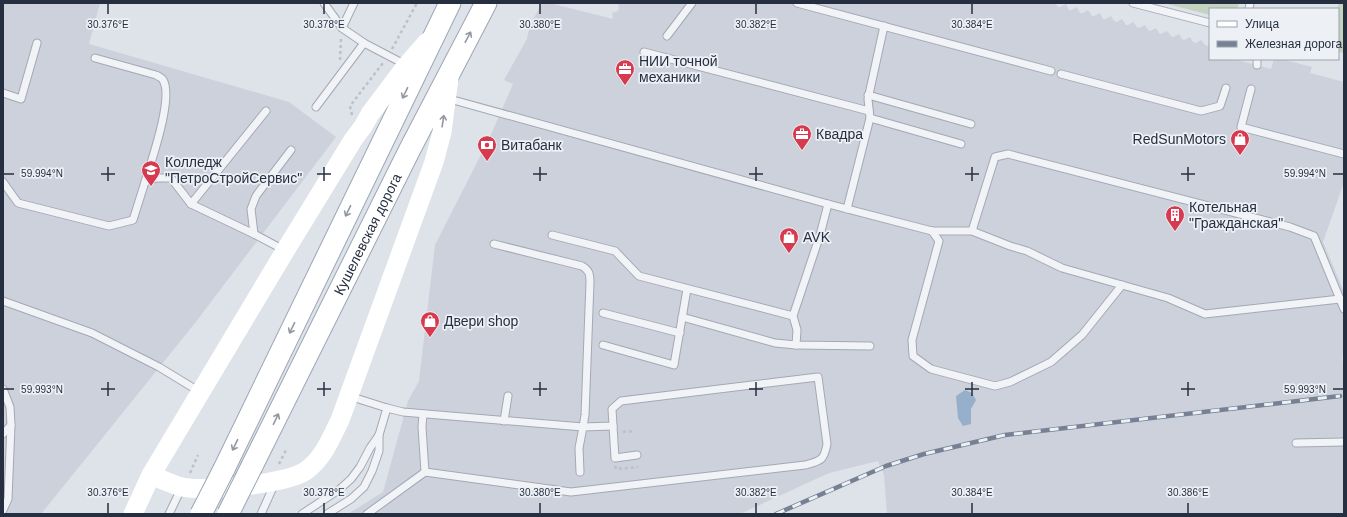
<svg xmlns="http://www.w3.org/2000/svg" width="1347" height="517" font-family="Arial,sans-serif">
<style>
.built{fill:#ccd1db}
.green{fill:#c3d3be}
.water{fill:#96afcb}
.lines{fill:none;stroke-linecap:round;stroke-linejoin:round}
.service-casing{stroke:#a3a9b3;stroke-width:9}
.primary-casing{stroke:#9ca6b5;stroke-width:23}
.path{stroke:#bcc0c7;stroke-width:2.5;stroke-dasharray:3 3;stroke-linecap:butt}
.service{stroke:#f1f3f7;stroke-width:7}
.secondary{stroke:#fff;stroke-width:19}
.primary{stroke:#fff;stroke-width:21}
.rail-casing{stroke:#768193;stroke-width:4.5}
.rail{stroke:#edf1f6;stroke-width:3;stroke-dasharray:9;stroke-linecap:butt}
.primary-bridge-casing{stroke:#9ca6b5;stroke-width:23;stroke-linecap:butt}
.primary-bridge{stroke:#fff;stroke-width:21}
.oneway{stroke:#9297a0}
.ticks{fill:none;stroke:#262f40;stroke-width:1.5}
.labels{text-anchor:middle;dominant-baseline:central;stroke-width:3.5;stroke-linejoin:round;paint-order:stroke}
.poi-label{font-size:14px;fill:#262f40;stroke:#edf1f6;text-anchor:start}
.street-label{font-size:14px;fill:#262f40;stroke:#edf1f6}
.ticks-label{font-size:10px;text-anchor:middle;fill:#262f40;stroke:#edf1f6;stroke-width:3.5;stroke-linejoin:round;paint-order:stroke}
</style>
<rect width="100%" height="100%" fill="#dee2e9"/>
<g class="built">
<path d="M3,3H100L89,44L289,102L336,137L195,323L41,514H3Z"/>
<path d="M542,3H549L613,19L612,13L618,11L619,9L618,3H1046L1049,4L1055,3L1058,7H1060L1066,4L1069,10H1071L1077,7L1080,13H1083L1088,10L1092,16H1094L1100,13L1103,19H1105L1111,16L1114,21L1117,22L1122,19L1126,25H1128L1133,22L1137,27L1139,28L1145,25L1148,30L1150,31L1156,28L1159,33L1161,34L1167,31L1171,36L1173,37L1179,34L1182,39L1184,40L1190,37L1193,42L1196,43L1201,40L1205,45L1207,46L1210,44V59H1233L1271,69L1274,59H1281L1312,67L1310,73L1344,82V185H1343L1323,242L1344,292V355L1342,356L1344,372V514H887L884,475L878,461L829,473L740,514H348L383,492L408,401L419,381L435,245L489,139L513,84L504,80L527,39L530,25Z"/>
</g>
<g class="green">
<path d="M1164,3H1239L1237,9H1210V15Z"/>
<path d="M1339,3H1344V53L1338,52L1337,9Z"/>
</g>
<path class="water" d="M965,390L972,393L976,400L971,409V424L963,426L958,418L956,396Z"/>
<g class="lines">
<defs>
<g id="service">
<path d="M324,3L342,28L364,43L406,65"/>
<path d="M797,3L1051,71"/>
<path d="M1133,3L1210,23"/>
<path d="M1249,9L1250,3"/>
<path d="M342,28L354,3"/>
<path d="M667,36L692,3"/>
<path d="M644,52L869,111"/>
<path d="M95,58L156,75C158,76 162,78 163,80C174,97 151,162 145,182"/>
<path d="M1257,65V59"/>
<path d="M1061,74L1201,111L1220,106L1226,88"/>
<path d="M1251,89L1241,127L1344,154"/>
<path d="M3,93L21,99L37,43"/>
<path d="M868,95L971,124"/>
<path d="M446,98L828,204L932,231H972L1010,246L1027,251L1062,268L1168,298L1205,314L1340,299"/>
<path d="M316,107L364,43"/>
<path d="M870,118L961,144"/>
<path d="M3,182L18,203L109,226L133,220L145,182L156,178H171L191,204L254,234L284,250"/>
<path d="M191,204L266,111"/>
<path d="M847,209L870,118L868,99L884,26"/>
<path d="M932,231L939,241L912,340L913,356L931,369L995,386L1010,382L1051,362L1082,335L1122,285"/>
<path d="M972,231L995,157L1008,154L1290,227L1314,236L1344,309"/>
<path d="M254,234L251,209L256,196L291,150"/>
<path d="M552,235L615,251L639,276L793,316L820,235L828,204"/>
<path d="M3,301L92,333L159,367L200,392"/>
<path d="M603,313L680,333"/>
<path d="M793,316L797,330L796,345"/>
<path d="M682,317L775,343L796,345L870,346"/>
<path d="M603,345L674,365L687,289"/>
<path d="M3,389L10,407L11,425L8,499L3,510"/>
<path d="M349,396L387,408L403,412L583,427L585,415L590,282C590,274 589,270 582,266L494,244"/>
<path d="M423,414L422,427L425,472L571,492L805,465C820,461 824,461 827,444L818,377L621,401L612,409L613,426L583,427L579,448L580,472"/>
<path d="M504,421L508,396"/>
<path d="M613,426L615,458L637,455"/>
<path d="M3,434L11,425"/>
<path d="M1296,443L1344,442"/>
<path d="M169,514L182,487"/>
<path d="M261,514L275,483"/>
<path d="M302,514L340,489L351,479L360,467L370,448L379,435"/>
<path d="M327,514L351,499L364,487L372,471L379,451V435L387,408"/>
<path d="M367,514L425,472"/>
</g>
<g id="primary">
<path id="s1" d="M252,466L410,149L486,3"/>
<path d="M224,469L450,3"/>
</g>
</defs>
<use href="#service" class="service-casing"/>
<use href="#primary" class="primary-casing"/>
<g class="path">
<path d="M392,49L417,3"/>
<path d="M340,60L341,39"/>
<path d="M352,115L350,106L383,63"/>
<path d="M623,432L634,431"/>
<path d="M279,464L286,450"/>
<path d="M615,466L616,469L638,467"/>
<path d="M190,473L198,455"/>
</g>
<use href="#service" class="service"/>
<g class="secondary">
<path d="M151,475C161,479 171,484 182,487C205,492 289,484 307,470C324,457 331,438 340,420L434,162L442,132L449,78"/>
<path d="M133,514L151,475L285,251L353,140L364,125L370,114L406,66L427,42"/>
</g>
<use href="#primary" class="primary"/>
<defs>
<path id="rail" d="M776,514L886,466L924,454L1005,435L1340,396"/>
</defs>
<use href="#rail" class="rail-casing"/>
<use href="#rail" class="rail"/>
<defs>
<g id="primary-bridge">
<path d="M201,514L224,469"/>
<path d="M228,514L252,466"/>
</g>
</defs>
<use href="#primary-bridge" class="primary-bridge-casing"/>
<use href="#primary-bridge" class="primary-bridge"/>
</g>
<defs><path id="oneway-shaft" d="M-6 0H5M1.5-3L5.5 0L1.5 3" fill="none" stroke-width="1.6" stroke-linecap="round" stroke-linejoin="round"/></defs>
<g class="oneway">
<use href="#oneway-shaft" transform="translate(468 37) rotate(-62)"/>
<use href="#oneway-shaft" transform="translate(405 93) rotate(116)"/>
<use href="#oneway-shaft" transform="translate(443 121) rotate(-81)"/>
<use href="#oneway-shaft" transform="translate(348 211) rotate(116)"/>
<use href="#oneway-shaft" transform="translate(292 328) rotate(116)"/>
<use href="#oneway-shaft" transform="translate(276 419) rotate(-64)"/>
<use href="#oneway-shaft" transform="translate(235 445) rotate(116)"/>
</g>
<path class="ticks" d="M108,4V14M324,4V14M540,4V14M756,4V14M972,4V14M108,167V181M324,167V181M540,167V181M756,167V181M972,167V181M1188,167V181M4,174H14M101,174H115M317,174H331M533,174H547M749,174H763M965,174H979M1181,174H1195M1333,174H1343M108,382V396M324,382V396M540,382V396M756,382V396M972,382V396M1188,382V396M4,389H14M101,389H115M317,389H331M533,389H547M749,389H763M965,389H979M1181,389H1195M1333,389H1343M108,503V513M324,503V513M540,503V513M756,503V513M972,503V513M1188,503V513"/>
<defs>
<symbol id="office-pin" viewBox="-11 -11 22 30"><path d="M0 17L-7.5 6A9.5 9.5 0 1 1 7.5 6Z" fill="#d73a4e" stroke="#edf1f6"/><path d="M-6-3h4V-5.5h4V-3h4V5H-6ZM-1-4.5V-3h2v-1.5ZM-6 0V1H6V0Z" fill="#fff"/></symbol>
<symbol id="shop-pin" viewBox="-11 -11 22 30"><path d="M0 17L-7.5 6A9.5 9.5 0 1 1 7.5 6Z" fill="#d73a4e" stroke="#edf1f6"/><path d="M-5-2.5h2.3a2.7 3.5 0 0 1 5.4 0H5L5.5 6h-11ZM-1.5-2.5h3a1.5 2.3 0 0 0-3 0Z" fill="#fff"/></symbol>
<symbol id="bank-pin" viewBox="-11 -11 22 30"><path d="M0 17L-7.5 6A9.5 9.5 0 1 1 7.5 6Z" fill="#d73a4e" stroke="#edf1f6"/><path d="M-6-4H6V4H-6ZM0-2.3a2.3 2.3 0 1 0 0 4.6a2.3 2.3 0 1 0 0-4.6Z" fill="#fff"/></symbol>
<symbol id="university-pin" viewBox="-11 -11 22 30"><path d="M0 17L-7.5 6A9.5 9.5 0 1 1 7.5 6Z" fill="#d73a4e" stroke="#edf1f6"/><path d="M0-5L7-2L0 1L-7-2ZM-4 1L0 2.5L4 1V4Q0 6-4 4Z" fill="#fff"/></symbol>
<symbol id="building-pin" viewBox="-11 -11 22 30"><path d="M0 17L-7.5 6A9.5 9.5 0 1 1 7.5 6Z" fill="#d73a4e" stroke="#edf1f6"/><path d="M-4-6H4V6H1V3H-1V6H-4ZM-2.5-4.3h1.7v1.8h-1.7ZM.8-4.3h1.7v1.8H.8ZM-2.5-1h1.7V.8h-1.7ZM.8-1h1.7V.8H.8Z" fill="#fff"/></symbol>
</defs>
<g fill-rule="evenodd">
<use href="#office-pin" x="614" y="58" width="22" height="30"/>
<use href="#office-pin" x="791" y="123" width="22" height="30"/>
<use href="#shop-pin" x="1229" y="128" width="22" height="30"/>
<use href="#bank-pin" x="476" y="134" width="22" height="30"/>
<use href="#university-pin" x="140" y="159" width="22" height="30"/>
<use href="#building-pin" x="1164" y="204" width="22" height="30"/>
<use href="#shop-pin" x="778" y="226" width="22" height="30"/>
<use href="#shop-pin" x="419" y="310" width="22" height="30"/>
</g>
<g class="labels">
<g class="poi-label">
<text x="639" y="61">НИИ точной<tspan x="639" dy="16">механики</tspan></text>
<text x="816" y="134">Квадра</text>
<text x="1226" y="139" text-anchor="end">RedSunMotors</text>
<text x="501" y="145">Витабанк</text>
<text x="165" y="162">Колледж<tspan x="165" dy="16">"ПетроСтройСервис"</tspan></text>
<text x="1189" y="207">Котельная<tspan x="1189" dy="16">"Гражданская"</tspan></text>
<text x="803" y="237">AVK</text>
<text x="444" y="321">Двери shop</text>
</g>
<g class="street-label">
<text stroke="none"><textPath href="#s1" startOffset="259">Кушелевская дорога</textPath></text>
</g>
</g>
<g class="ticks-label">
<text x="108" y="28">30.376°E</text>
<text x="324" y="28">30.378°E</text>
<text x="540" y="28">30.380°E</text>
<text x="756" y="28">30.382°E</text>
<text x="972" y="28">30.384°E</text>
<text x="42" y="177">59.994°N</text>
<text x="1305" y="177">59.994°N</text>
<text x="42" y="393">59.993°N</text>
<text x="1305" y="393">59.993°N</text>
<text x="108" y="496">30.376°E</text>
<text x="324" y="496">30.378°E</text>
<text x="540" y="496">30.380°E</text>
<text x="756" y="496">30.382°E</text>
<text x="972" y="496">30.384°E</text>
<text x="1188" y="496">30.386°E</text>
</g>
<rect width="1347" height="517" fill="none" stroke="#262f40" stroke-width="8"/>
<rect x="1209" y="8" width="130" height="52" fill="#edf1f6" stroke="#9da3ad"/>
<rect x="1217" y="21" width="20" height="6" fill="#ffffff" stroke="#9da3ad"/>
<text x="1245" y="28" font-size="12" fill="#262f40">Улица</text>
<rect x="1217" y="41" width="20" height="6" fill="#768193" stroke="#9da3ad"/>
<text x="1245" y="48" font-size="12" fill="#262f40">Железная дорога</text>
</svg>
